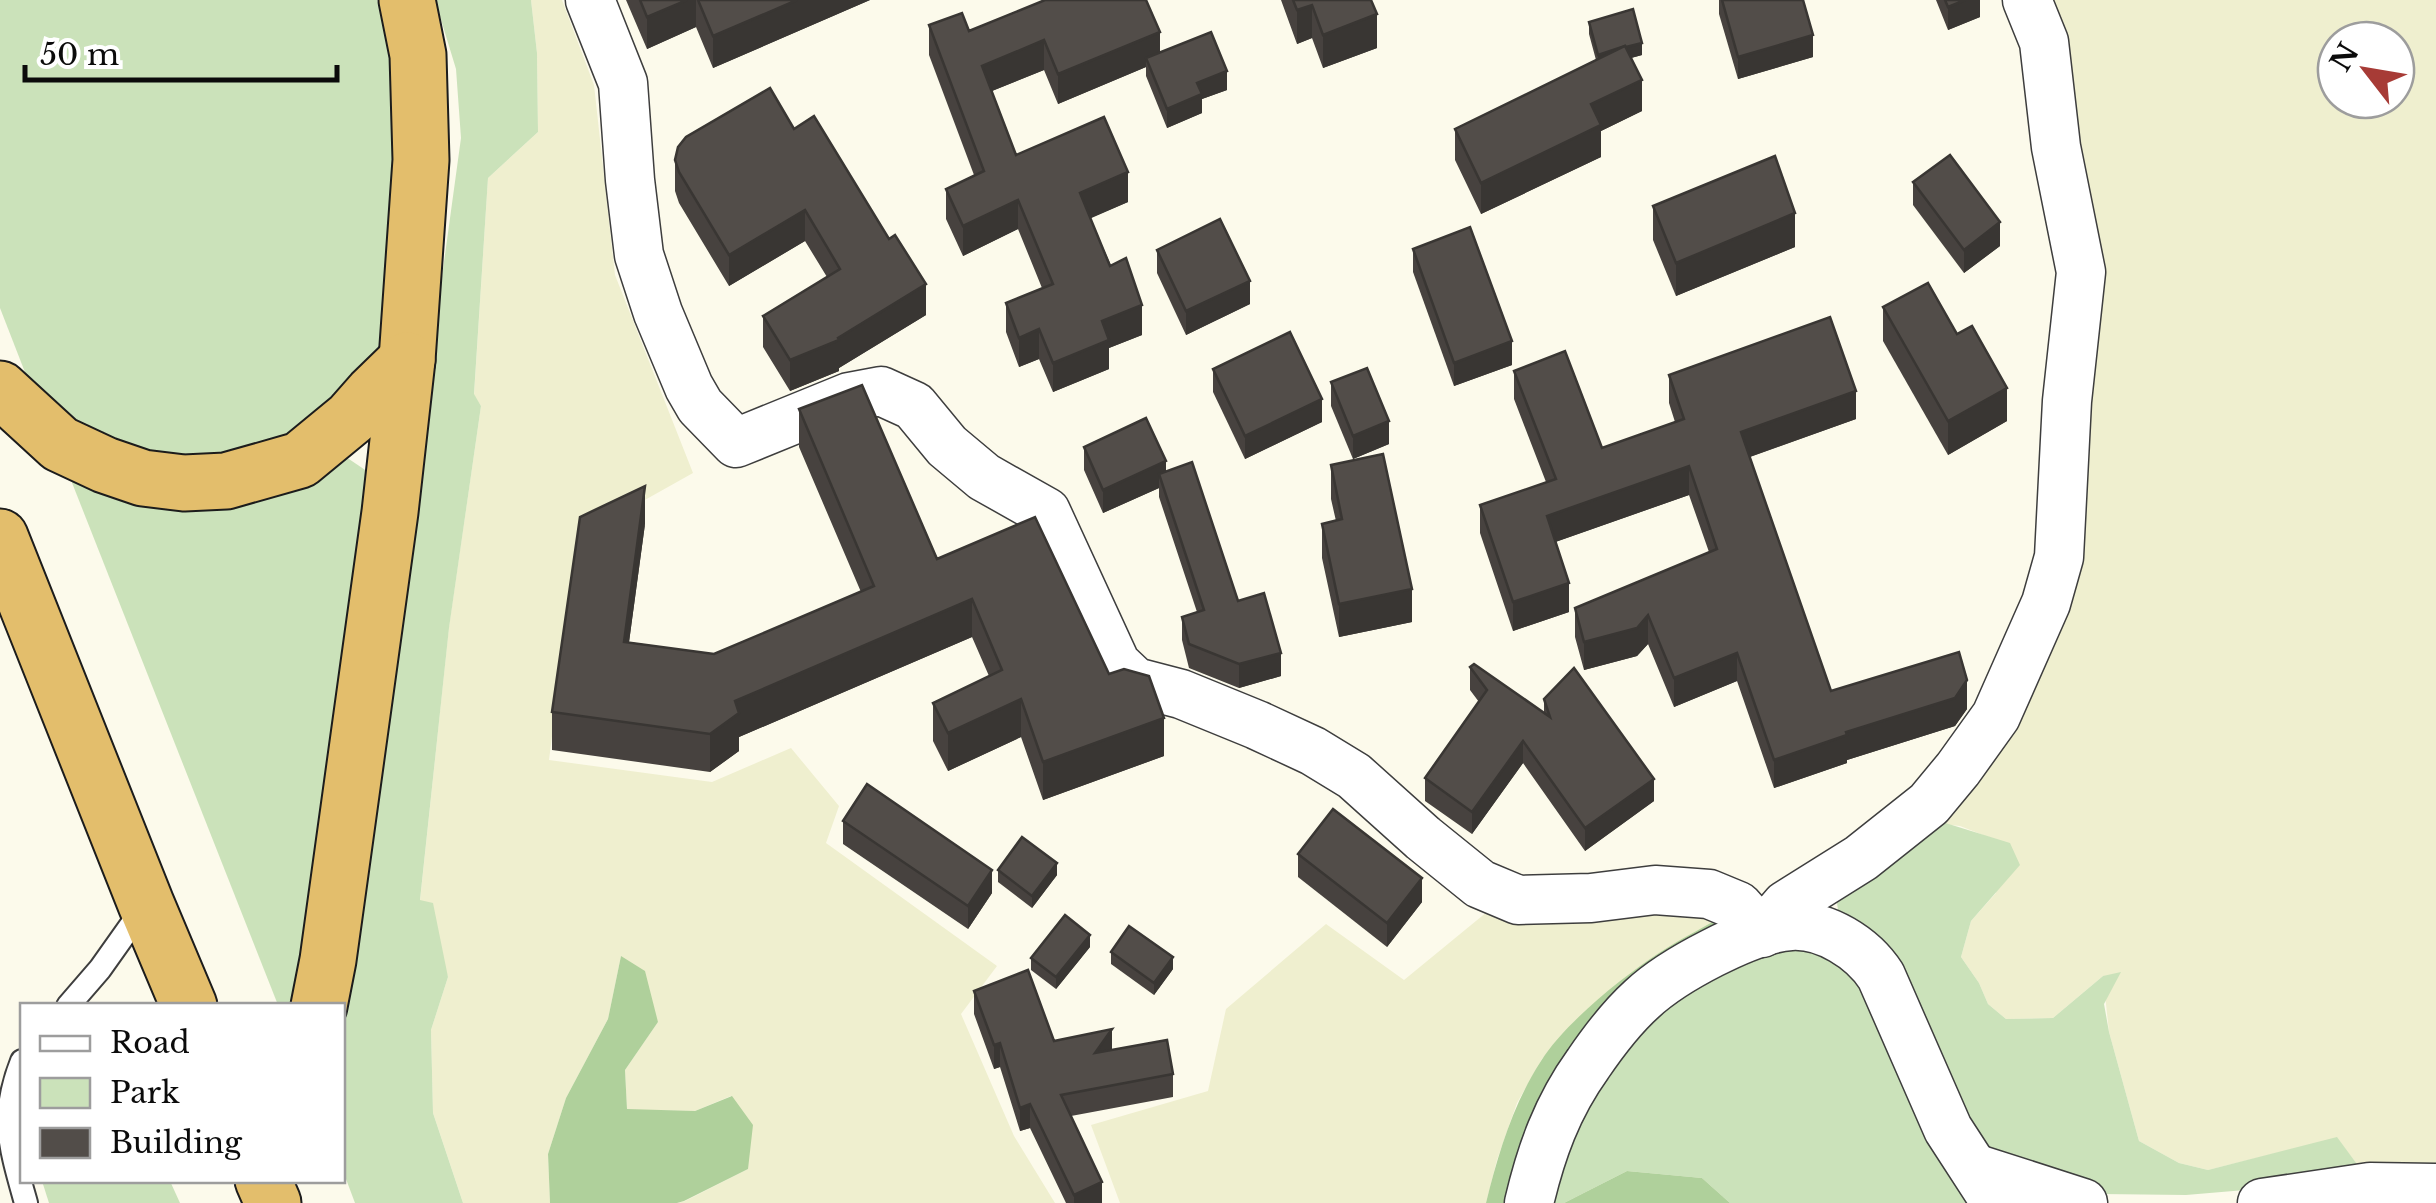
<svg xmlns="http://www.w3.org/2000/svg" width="2436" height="1203" font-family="'Libre Baskerville',serif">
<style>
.farmland{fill:#efefcf;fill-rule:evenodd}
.green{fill:#cbe2ba}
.forest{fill:#afd09b}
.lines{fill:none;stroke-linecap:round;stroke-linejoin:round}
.service-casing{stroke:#3e3e3e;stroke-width:26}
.minor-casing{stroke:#3e3e3e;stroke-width:51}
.trunk-casing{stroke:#1c1c1c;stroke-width:59}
.service{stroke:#fff;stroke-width:22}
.minor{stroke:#fff;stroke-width:48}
.trunk{stroke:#e3be6c;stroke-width:55}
.wall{fill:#47423f}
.shaded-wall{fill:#393633}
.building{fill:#524d49;stroke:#393633;stroke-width:2.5}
</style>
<rect width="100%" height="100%" fill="#fcfaeb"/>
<g class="farmland">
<path d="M531,0H562L594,85L615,275L693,473L577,538L549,760L712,782L791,748L839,806L826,843L997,966L961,1014L1014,1136L1055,1203H677L685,1201L748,1169L731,1096L695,1111L627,1110L625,1070L658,1022L621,956L608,1019L566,1098L548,1154L550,1203H463L433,1113L431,1030L448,977L420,901L449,627L481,406L474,395L488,178L538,132L537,53Z"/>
<path d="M2037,0H2436V1175H2365L2337,1138L2208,1170L2179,1163L2139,1141L2109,1032L2103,976L2053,1018L2006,1019L1988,1004L1979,983L1961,957L1971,921L1996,893L1983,835L1960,826L1943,824L1926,817L1996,725L2076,391ZM2336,40H2396V100H2336Z"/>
<path d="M1493,907L1732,911L1575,1021L1542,1059L1517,1103L1497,1160L1486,1203H1120L1091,1125L1208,1091L1226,1009L1326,924L1404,980Z"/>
</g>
<g class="green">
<path d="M0,0H377L400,58L384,336L366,374L294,434L203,459L152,457L116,445L35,398L0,308Z"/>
<path d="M435,0H531L537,53L538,132L488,178L474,394L481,406L449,628L420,900L433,903L448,977L431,1030L433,1113L463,1203H355L343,1171L342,1006L461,138L456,69Z"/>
<path d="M343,455L377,478L304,1005H278L65,465Z"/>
<path d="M1926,817L2010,843L2020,865L1971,921L1961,957L1979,983L1988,1004L2006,1019L2053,1018L2103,976L2121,972L2104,1004L2109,1032L2139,1141L2179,1163L2208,1170L2337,1137L2365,1175L2245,1190L2186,1195L2100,1194L2017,1167L1973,1135L1839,917L1837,903L1853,879Z"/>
<path d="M1790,946L1817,950L1860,979L1982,1203H1730L1702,1178L1627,1171L1564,1203H1542L1608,1054L1715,971Z"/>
<path d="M42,1181H170L180,1203H49Z"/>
</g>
<g class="forest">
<path d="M1732,911L1743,926L1685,953L1507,1203H1486C1498,1154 1513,1104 1541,1061C1565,1023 1621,978 1659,953C1682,938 1708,925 1732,911Z"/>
<path d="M621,956L645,971L658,1022L625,1070L627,1109L695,1111L732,1096L753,1125L748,1169L684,1201L677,1203H550L548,1154L566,1098L608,1019Z"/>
<path d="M1627,1171L1702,1178L1730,1203H1564Z"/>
</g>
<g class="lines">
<defs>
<g id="service">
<path d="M68,1006L100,969L144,907"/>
<path d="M22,1061C0,1116 10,1146 26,1203"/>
</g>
<g id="minor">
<path d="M590,0L623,83L630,180L639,255L658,313L689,387L700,406L736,443L849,397L881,391L914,406L947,446L984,477L1046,512L1116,664L1135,682L1181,694L1257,725L1313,751L1354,776L1423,838L1480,884L1518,900L1591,898L1655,890L1709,894L1738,906L1762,933L1786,905L1861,858L1929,804L1958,769L1996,716L2046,603L2059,557L2067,401L2081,272L2056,147L2044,42L2027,0"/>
<path d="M1974,1168L2083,1203"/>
<path d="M1529,1203C1541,1152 1557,1107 1588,1064C1603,1042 1622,1017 1642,999C1672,971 1749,929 1791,926C1825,924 1863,948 1881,976L1948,1129L1996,1203"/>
<path d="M2262,1203L2370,1187L2436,1188"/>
</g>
<g id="trunk">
<path d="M407,360L421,160L418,55L407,0"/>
<path d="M0,389L60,444L105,465L143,478L184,483L226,481L300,460L351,418L373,393L407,360L390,512L328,960L319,1006"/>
<path d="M0,537L146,904L189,1006"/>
<path d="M263,1180L273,1203"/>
</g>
</defs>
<use href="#service" class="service-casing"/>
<use href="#minor" class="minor-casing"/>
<use href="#trunk" class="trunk-casing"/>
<use href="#service" class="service"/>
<use href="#minor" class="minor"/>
<use href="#trunk" class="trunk"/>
</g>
<g class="wall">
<path d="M626,0H870L713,68L696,27L647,49Z"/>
<path d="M1281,0H1371L1377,48L1323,68L1312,38L1297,44Z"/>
<path d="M1719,0H1803L1813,57L1738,79L1719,14Z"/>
<path d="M1936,0H1980V17L1948,30Z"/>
<path d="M1589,22L1642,55L1631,58L1642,111L1601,131V157L1481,214L1455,160V129L1596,60L1589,34Z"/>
<path d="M929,25L1160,52L1227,90L1202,99V113L1167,128L1146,76V67L1058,104L1044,70L992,91L1016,155L1128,202L1090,218L1142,335L1109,348V369L1053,392L1039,359L1019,367L1006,332V303L1042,288L1018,229L963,256L946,219V189L974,175L929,55Z"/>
<path d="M794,129L926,315L839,368V371L790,391L763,347V316L827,277L805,241L729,286L679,203L675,191V160Z"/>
<path d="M1913,182L2000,246L1964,273L1913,205Z"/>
<path d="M1653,206L1795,247L1676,296L1653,240Z"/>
<path d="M1413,249L1512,365L1454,386L1413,272Z"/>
<path d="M1157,250L1250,304L1186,335L1157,273Z"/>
<path d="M1883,307L2007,421L1948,455L1883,341Z"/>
<path d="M1213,369L1322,422L1245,459L1213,392Z"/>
<path d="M1514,371L1602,448L1675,422L1669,403V375L1856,419L1750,457L1831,691L1967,709L1955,726L1847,760V763L1774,788L1737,681L1674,707L1648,644L1637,656L1584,670L1575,637V608L1709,552L1689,495L1555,542L1569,612L1513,631L1480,533V505L1546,482L1514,399Z"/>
<path d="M1331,382L1389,444L1353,459L1331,406Z"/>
<path d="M799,409L937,559L1109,674L1164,756L1043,800L1021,737L948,771L933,741V703L989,676L972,637L739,737V751L710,772L552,750V712L645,524L629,642L714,654L861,592L799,447Z"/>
<path d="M1084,447L1166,471L1281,676L1239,688L1189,668L1182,640V617L1197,612L1159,497V488L1103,513L1084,470Z"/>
<path d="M1331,465L1412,622L1339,637L1322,558V524L1336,521L1331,499Z"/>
<path d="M1470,667L1544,713V699L1654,801L1585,851L1523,763L1472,834L1425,801V778L1479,702L1470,690Z"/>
<path d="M843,821L992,893L968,929L843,844Z"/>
<path d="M1298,854L1422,902L1387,947L1298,877Z"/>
<path d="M998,870L1057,875L1032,908L998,882Z"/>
<path d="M1090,947L1056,989L1031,970V958Z"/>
<path d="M1111,952L1173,969L1154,995L1111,964Z"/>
<path d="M974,991L1054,1041L1112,1050L1173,1074V1097L1071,1116L1102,1203H1066L1030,1128L1020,1131L1000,1067L994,1069L974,1014Z"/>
</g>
<g class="shaded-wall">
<path d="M687,0H696V27L647,49V17Z"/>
<path d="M797,0H870L713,68V36Z"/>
<path d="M1965,0H1980V17L1948,30V7Z"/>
<path d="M1312,5V38L1297,44V10Z"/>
<path d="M1377,14V48L1323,68V35Z"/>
<path d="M1160,32V62L1146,58V67L1058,104V74Z"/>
<path d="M1813,35V57L1738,79V57Z"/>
<path d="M1044,40V70L982,95V66Z"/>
<path d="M1642,43V55L1598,67V55Z"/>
<path d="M1227,71V90L1202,99V113L1167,128V109L1197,83Z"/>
<path d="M1642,80V111L1601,131V157L1481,214V183L1591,104Z"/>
<path d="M1128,172V202L1080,223V193Z"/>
<path d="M1018,200V229L963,256V226Z"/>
<path d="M805,210V241L729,286V255Z"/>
<path d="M1795,213V247L1676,296V263Z"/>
<path d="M2000,222V246L1964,273V250Z"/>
<path d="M1250,281V304L1186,335V311Z"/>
<path d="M926,284V315L839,368V371L790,391V360L838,338Z"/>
<path d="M1142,305V335L1109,348V369L1053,392V363L1102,321Z"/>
<path d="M1039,329V359L1019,367V338Z"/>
<path d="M1512,341V365L1454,386V363Z"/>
<path d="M2007,388V421L1948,455V421Z"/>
<path d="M1856,391V419L1741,460V432Z"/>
<path d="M1322,399V422L1245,459V436Z"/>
<path d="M1389,421V444L1353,459V436Z"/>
<path d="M1166,461V484L1159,474V488L1103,513V490Z"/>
<path d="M1689,466V495L1547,545V516Z"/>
<path d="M645,486V524L624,679V642Z"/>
<path d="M1569,583V612L1513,631V602Z"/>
<path d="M1412,589V622L1339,637V604Z"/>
<path d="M972,599V637L739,737V751L710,772V734L735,701Z"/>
<path d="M1648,615V644L1637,656L1584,670V642Z"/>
<path d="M1281,653V676L1239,688V664Z"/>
<path d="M1737,653V681L1674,707V678Z"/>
<path d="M1967,680V709L1955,726L1847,760V763L1774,788V760L1846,732Z"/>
<path d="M1021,699V737L948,771V733Z"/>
<path d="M1164,718V756L1043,800V762Z"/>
<path d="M1523,741V763L1472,834V812Z"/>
<path d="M1654,779V801L1585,851V828Z"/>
<path d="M1057,863V875L1032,908V896Z"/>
<path d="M992,870V893L968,929V906Z"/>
<path d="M1422,878V902L1387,947V923Z"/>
<path d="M1090,935V947L1056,989V977Z"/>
<path d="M1173,957V969L1154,995V983Z"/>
<path d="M1112,1029V1053H1095Z"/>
<path d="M1000,1043V1067L994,1069V1045Z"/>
<path d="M1030,1104V1128L1020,1131V1108Z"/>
<path d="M1102,1182V1203H1074V1195Z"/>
</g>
<g class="building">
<path d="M640,0H687L647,17Z"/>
<path d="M698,0H797L713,36Z"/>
<path d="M1045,0H1146L1160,32L1058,74L1044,40L982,66L1016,155L1104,117L1128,172L1080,193L1110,266L1126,258L1142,305L1102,321L1109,340L1053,363L1039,329L1019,338L1006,303L1053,284L1018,200L963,226L946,189L984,171L929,25L962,13L969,31Z"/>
<path d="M1293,0H1371L1377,14L1323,35L1312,5L1297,10Z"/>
<path d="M1722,0H1803L1813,35L1738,57Z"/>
<path d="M1945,0H1965L1948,7Z"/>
<path d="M1633,9L1642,43L1626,47L1625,46L1598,55L1589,22Z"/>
<path d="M1211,32L1227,71L1197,83L1202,94L1167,109L1146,58Z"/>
<path d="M1625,46L1642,80L1591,104L1601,125L1481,183L1455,129Z"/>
<path d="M770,88L794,129L814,116L889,239L895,235L926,284L838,338L839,340L790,360L763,316L840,269L805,210L729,255L679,172L675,160L678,147L686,137Z"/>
<path d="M1950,155L2000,222L1964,250L1913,182Z"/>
<path d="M1775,156L1795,213L1676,263L1653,206Z"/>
<path d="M1220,219L1250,281L1186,311L1157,250Z"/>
<path d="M1470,227L1512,341L1454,363L1413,249Z"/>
<path d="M1928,283L1957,334L1972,326L2007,388L1948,421L1883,307Z"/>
<path d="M1830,317L1856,391L1741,432L1831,691L1959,652L1967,680L1955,698L1846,732L1847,735L1774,760L1737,653L1674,678L1648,615L1637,628L1584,642L1575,608L1717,549L1689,466L1547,516L1569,583L1513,602L1480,505L1556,479L1514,371L1565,351L1602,448L1684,419L1669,375Z"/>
<path d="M1290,332L1322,399L1245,436L1213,369Z"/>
<path d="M1367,368L1389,421L1353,436L1331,382Z"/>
<path d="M862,385L937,559L1035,517L1109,674L1124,669L1149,676L1164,718L1043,762L1021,699L948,733L933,703L1002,670L972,599L735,701L739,713L710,734L552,712L580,517L645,486L624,642L714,654L874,586L799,409Z"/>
<path d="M1146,418L1166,461L1103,490L1084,447Z"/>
<path d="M1383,454L1412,589L1339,604L1322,524L1342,519L1331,465Z"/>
<path d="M1192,462L1238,601L1264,593L1281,653L1239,664L1189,644L1182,617L1204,610L1159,474Z"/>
<path d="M1474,664L1550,717L1544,699L1574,668L1654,779L1585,828L1523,741L1472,812L1425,778L1487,690L1470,667Z"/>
<path d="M867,784L992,870L968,906L843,821Z"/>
<path d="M1333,809L1422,878L1387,923L1298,854Z"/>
<path d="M1022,837L1057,863L1032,896L998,870Z"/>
<path d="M1065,915L1090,935L1056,977L1031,958Z"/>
<path d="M1129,926L1173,957L1154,983L1111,952Z"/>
<path d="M1028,970L1054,1041L1112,1029L1095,1053L1167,1040L1173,1074L1061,1095L1102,1182L1074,1195L1030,1104L1020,1108L1000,1043L994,1045L974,991Z"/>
</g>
<rect x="20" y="1003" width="325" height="180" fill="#ffffff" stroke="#9d9d9d" stroke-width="2.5"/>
<rect x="40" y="1036" width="50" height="15" fill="#ffffff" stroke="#9d9d9d" stroke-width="2.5"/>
<text x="110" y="1053" font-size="30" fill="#0b0b0b">Road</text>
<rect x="40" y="1078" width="50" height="30" fill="#cbe2ba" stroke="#9d9d9d" stroke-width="2.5"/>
<text x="110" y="1103" font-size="30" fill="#0b0b0b">Park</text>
<rect x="40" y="1128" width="50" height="30" fill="#524d49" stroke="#9d9d9d" stroke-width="2.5"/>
<text x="110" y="1153" font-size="30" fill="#0b0b0b">Building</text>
<g transform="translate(2366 70) rotate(301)"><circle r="48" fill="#ffffff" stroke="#9d9d9d" stroke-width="2.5"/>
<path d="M0-8L18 38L0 25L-18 38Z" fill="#a73b36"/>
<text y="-15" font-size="28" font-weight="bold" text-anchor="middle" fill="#0b0b0b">N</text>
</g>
<path d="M25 65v15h312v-15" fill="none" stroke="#0b0b0b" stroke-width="5"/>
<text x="40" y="65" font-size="30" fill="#0b0b0b" stroke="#ffffff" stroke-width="8" paint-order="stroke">50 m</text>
</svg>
